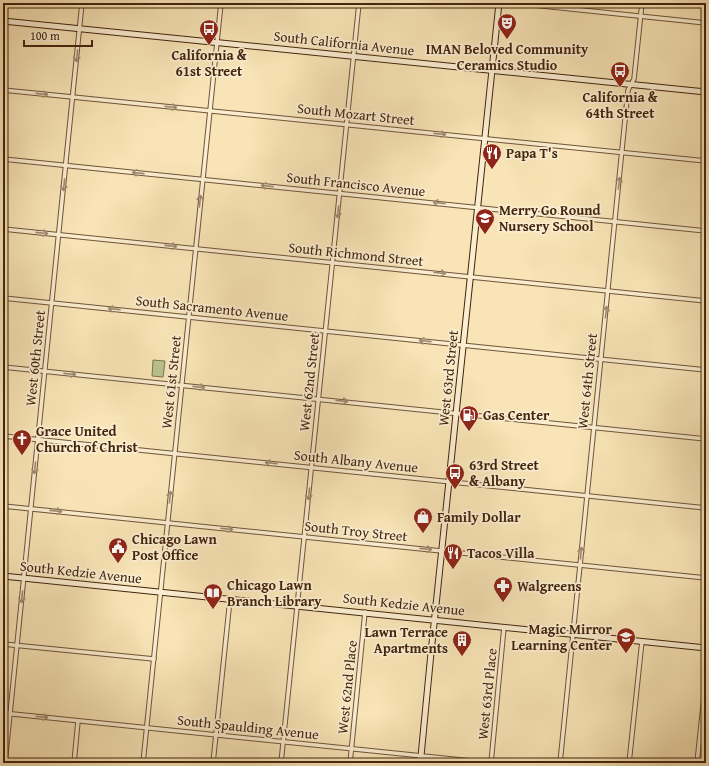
<svg xmlns="http://www.w3.org/2000/svg" width="709" height="766" font-family="'Gentium Book Plus',serif">
<style>
.green{fill:#b9c591;stroke:#7e7450}
.lines{fill:none;stroke-linecap:round;stroke-linejoin:round}
.street-casing{stroke:#705438;stroke-width:5.5}
.secondary-casing{stroke:#43240e;stroke-width:7}
.street{stroke:#faedd0;stroke-width:3.5}
.secondary{stroke:#faedd0;stroke-width:5}
.oneway{stroke:#9e886f}
.labels{text-anchor:middle;dominant-baseline:central;stroke-width:3.5;stroke-linejoin:round;paint-order:stroke}
.street-label{font-size:14px;fill:#43240e;stroke:#faedd0}
.poi-label{font-size:14px;font-weight:bold;fill:#43240e;stroke:#faedd0;text-anchor:start}
</style>
<rect width="100%" height="100%" fill="#f8e4b6"/>
<filter id="stains"><feTurbulence type="fractalNoise" baseFrequency=".005" numOctaves="4"/><feColorMatrix values="0 0 0 0 .2 0 0 0 0 .09 0 0 0 0 .02 0 0 0 .5 -.17"/></filter>
<radialGradient id="worn" r=".72"><stop offset=".6" stop-color="#630" stop-opacity="0"/><stop offset="1" stop-color="#630" stop-opacity=".3"/></radialGradient>
<path class="green" d="M153,360L165,361L163,377L152,376Z"/>
<g class="lines">
<defs>
<g id="street">
<path d="M514,3L706,23"/>
<path d="M3,90L706,161"/>
<path d="M3,159L706,231"/>
<path d="M3,229L706,301"/>
<path d="M3,298L706,370"/>
<path d="M3,367L706,439"/>
<path d="M3,436L706,508"/>
<path d="M3,506L706,578"/>
<path d="M3,644L154,659"/>
<path d="M3,713L491,763"/>
<path d="M5,763L82,3"/>
<path d="M74,763L78,721"/>
<path d="M143,763L221,3"/>
<path d="M213,763L230,599"/>
<path d="M281,763L359,3"/>
<path d="M350,763L365,612"/>
<path d="M491,763L504,627"/>
<path d="M560,763L628,90L634,79L642,3"/>
<path d="M629,763L642,641"/>
<path d="M697,763L706,677"/>
</g>
<g id="secondary">
<path d="M3,21L706,92"/>
<path d="M3,576L706,648"/>
<path d="M418,763L419,760L421,756"/>
<path d="M423,763V759L421,756L431,653L499,3"/>
</g>
</defs>
<use href="#street" class="street-casing"/>
<use href="#secondary" class="secondary-casing"/>
<use href="#street" class="street"/>
<use href="#secondary" class="secondary"/>
</g>
<defs><path id="oneway-shaft" d="M-6 0H5M1.5-3L5.5 0L1.5 3" fill="none" stroke-width="1.6" stroke-linecap="round" stroke-linejoin="round"/></defs>
<g class="oneway">
<use href="#oneway-shaft" transform="translate(77 56) rotate(96)"/>
<use href="#oneway-shaft" transform="translate(42 94) rotate(6)"/>
<use href="#oneway-shaft" transform="translate(171 107) rotate(6)"/>
<use href="#oneway-shaft" transform="translate(440 134) rotate(6)"/>
<use href="#oneway-shaft" transform="translate(138 173) rotate(-174)"/>
<use href="#oneway-shaft" transform="translate(619 183) rotate(-84)"/>
<use href="#oneway-shaft" transform="translate(64 185) rotate(96)"/>
<use href="#oneway-shaft" transform="translate(267 186) rotate(-174)"/>
<use href="#oneway-shaft" transform="translate(200 201) rotate(-84)"/>
<use href="#oneway-shaft" transform="translate(439 203) rotate(-174)"/>
<use href="#oneway-shaft" transform="translate(338 212) rotate(96)"/>
<use href="#oneway-shaft" transform="translate(42 233) rotate(6)"/>
<use href="#oneway-shaft" transform="translate(171 246) rotate(6)"/>
<use href="#oneway-shaft" transform="translate(440 273) rotate(6)"/>
<use href="#oneway-shaft" transform="translate(114 309) rotate(-174)"/>
<use href="#oneway-shaft" transform="translate(606 312) rotate(-84)"/>
<use href="#oneway-shaft" transform="translate(425 341) rotate(-174)"/>
<use href="#oneway-shaft" transform="translate(70 374) rotate(6)"/>
<use href="#oneway-shaft" transform="translate(199 387) rotate(6)"/>
<use href="#oneway-shaft" transform="translate(342 401) rotate(6)"/>
<use href="#oneway-shaft" transform="translate(271 463) rotate(-174)"/>
<use href="#oneway-shaft" transform="translate(35 468) rotate(96)"/>
<use href="#oneway-shaft" transform="translate(309 494) rotate(96)"/>
<use href="#oneway-shaft" transform="translate(170 497) rotate(-84)"/>
<use href="#oneway-shaft" transform="translate(56 511) rotate(6)"/>
<use href="#oneway-shaft" transform="translate(227 529) rotate(6)"/>
<use href="#oneway-shaft" transform="translate(426 549) rotate(6)"/>
<use href="#oneway-shaft" transform="translate(581 553) rotate(-84)"/>
<use href="#oneway-shaft" transform="translate(22 597) rotate(96)"/>
<use href="#oneway-shaft" transform="translate(42 717) rotate(6)"/>
</g>
<defs>
<symbol id="theatre-pin" viewBox="-11 -11 22 30"><path d="M0 17L-7.5 6A9.5 9.5 0 1 1 7.5 6Z" fill="#8f2418" stroke="#faedd0"/><path d="M-5-5.5Q0-4 5-5.5V0Q5 5 0 6Q-5 5-5 0ZM-3.3-2.5H-1v1.5H-3.3ZM1-2.5H3.3v1.5H1ZM-2.8 1Q0 5.5 2.8 1Z" fill="#fff"/></symbol>
<symbol id="bus-pin" viewBox="-11 -11 22 30"><path d="M0 17L-7.5 6A9.5 9.5 0 1 1 7.5 6Z" fill="#8f2418" stroke="#faedd0"/><path d="M-5-6H5V4H4V6H2V4H-2V6H-4V4H-5ZM-3.5-4V0h7V-4ZM-3.5 1.2v1.5H-2V1.2ZM2 1.2v1.5H3.5V1.2Z" fill="#fff"/></symbol>
<symbol id="restaurant-pin" viewBox="-11 -11 22 30"><path d="M0 17L-7.5 6A9.5 9.5 0 1 1 7.5 6Z" fill="#8f2418" stroke="#faedd0"/><path d="M-5-6h1v4h1v-4h1v4h1v-4h1v5L-1.5 .5V6h-2V.5L-5-1ZM5-6V6H3V1.5H1.5Q1.5-4 5-6Z" fill="#fff"/></symbol>
<symbol id="school-pin" viewBox="-11 -11 22 30"><path d="M0 17L-7.5 6A9.5 9.5 0 1 1 7.5 6Z" fill="#8f2418" stroke="#faedd0"/><path d="M0-5L7-2L0 1L-7-2ZM-4 1L0 2.5L4 1V4Q0 6-4 4Z" fill="#fff"/></symbol>
<symbol id="fuel-pin" viewBox="-11 -11 22 30"><path d="M0 17L-7.5 6A9.5 9.5 0 1 1 7.5 6Z" fill="#8f2418" stroke="#faedd0"/><path d="M-5.5-6h7V0h2V4h1.3V-2.5L3-4.5l.8-.8L6-3V5H2.5V1h-1V6h-7ZM-4.2-4.7v3.2H.2V-4.7Z" fill="#fff"/></symbol>
<symbol id="church-pin" viewBox="-11 -11 22 30"><path d="M0 17L-7.5 6A9.5 9.5 0 1 1 7.5 6Z" fill="#8f2418" stroke="#faedd0"/><path d="M-1.2-6h2.4v3.5h3.3v2.4h-3.3V6h-2.4V-.1h-3.3v-2.4h3.3Z" fill="#fff"/></symbol>
<symbol id="shop-pin" viewBox="-11 -11 22 30"><path d="M0 17L-7.5 6A9.5 9.5 0 1 1 7.5 6Z" fill="#8f2418" stroke="#faedd0"/><path d="M-5-2.5h2.3a2.7 3.5 0 0 1 5.4 0H5L5.5 6h-11ZM-1.5-2.5h3a1.5 2.3 0 0 0-3 0Z" fill="#fff"/></symbol>
<symbol id="civic-pin" viewBox="-11 -11 22 30"><path d="M0 17L-7.5 6A9.5 9.5 0 1 1 7.5 6Z" fill="#8f2418" stroke="#faedd0"/><path d="M-.6-6.5H3V-4.5H.6V-3L4-1V1h2V6H-6V1h2V-1L-.6-3ZM-1.2 2.5V6h2.4V2.5Z" fill="#fff"/></symbol>
<symbol id="pharmacy-pin" viewBox="-11 -11 22 30"><path d="M0 17L-7.5 6A9.5 9.5 0 1 1 7.5 6Z" fill="#8f2418" stroke="#faedd0"/><path d="M-2-6h4v4h4v4h-4v4h-4v-4h-4v-4h4Z" fill="#fff"/></symbol>
<symbol id="library-pin" viewBox="-11 -11 22 30"><path d="M0 17L-7.5 6A9.5 9.5 0 1 1 7.5 6Z" fill="#8f2418" stroke="#faedd0"/><path d="M-6-4Q-3-5.5-.7-3.5V5Q-3 3-6 4ZM6-4Q3-5.5 .7-3.5V5Q3 3 6 4Z" fill="#fff"/></symbol>
<symbol id="building-pin" viewBox="-11 -11 22 30"><path d="M0 17L-7.5 6A9.5 9.5 0 1 1 7.5 6Z" fill="#8f2418" stroke="#faedd0"/><path d="M-4-6H4V6H1V3H-1V6H-4ZM-2.5-4.3h1.7v1.8h-1.7ZM.8-4.3h1.7v1.8H.8ZM-2.5-1h1.7V.8h-1.7ZM.8-1h1.7V.8H.8Z" fill="#fff"/></symbol>
</defs>
<g fill-rule="evenodd">
<use href="#theatre-pin" x="496" y="12" width="22" height="30"/>
<use href="#bus-pin" x="198" y="18" width="22" height="30"/>
<use href="#bus-pin" x="609" y="60" width="22" height="30"/>
<use href="#restaurant-pin" x="481" y="142" width="22" height="30"/>
<use href="#school-pin" x="474" y="207" width="22" height="30"/>
<use href="#fuel-pin" x="458" y="404" width="22" height="30"/>
<use href="#church-pin" x="11" y="428" width="22" height="30"/>
<use href="#bus-pin" x="444" y="462" width="22" height="30"/>
<use href="#shop-pin" x="412" y="506" width="22" height="30"/>
<use href="#civic-pin" x="107" y="536" width="22" height="30"/>
<use href="#restaurant-pin" x="442" y="542" width="22" height="30"/>
<use href="#pharmacy-pin" x="492" y="575" width="22" height="30"/>
<use href="#library-pin" x="202" y="582" width="22" height="30"/>
<use href="#school-pin" x="615" y="626" width="22" height="30"/>
<use href="#building-pin" x="451" y="629" width="22" height="30"/>
</g>
<g class="labels">
<g class="street-label">
<text transform="translate(344 43) rotate(6)">South California Avenue</text>
<text transform="translate(356 114) rotate(6)">South Mozart Street</text>
<text transform="translate(356 184) rotate(6)">South Francisco Avenue</text>
<text transform="translate(356 254) rotate(6)">South Richmond Street</text>
<text transform="translate(212 308) rotate(6)">South Sacramento Avenue</text>
<text transform="translate(35 358) rotate(-84)">West 60th Street</text>
<text transform="translate(448 378) rotate(-84)">West 63rd Street</text>
<text transform="translate(587 381) rotate(-84)">West 64th Street</text>
<text transform="translate(171 382) rotate(-84)">West 61st Street</text>
<text transform="translate(309 382) rotate(-84)">West 62nd Street</text>
<text transform="translate(356 461) rotate(6)">South Albany Avenue</text>
<text transform="translate(356 531) rotate(6)">South Troy Street</text>
<text transform="translate(81 572) rotate(6)">South Kedzie Avenue</text>
<text transform="translate(404 604) rotate(6)">South Kedzie Avenue</text>
<text transform="translate(347 687) rotate(-84)">West 62nd Place</text>
<text transform="translate(487 694) rotate(-84)">West 63rd Place</text>
<text transform="translate(248 727) rotate(6)">South Spaulding Avenue</text>
</g>
<g class="poi-label">
<text x="507" y="49" text-anchor="middle">IMAN Beloved Community<tspan x="507" dy="16">Ceramics Studio</tspan></text>
<text x="209" y="55" text-anchor="middle">California &amp;<tspan x="209" dy="16">61st Street</tspan></text>
<text x="620" y="97" text-anchor="middle">California &amp;<tspan x="620" dy="16">64th Street</tspan></text>
<text x="506" y="153">Papa T's</text>
<text x="499" y="210">Merry Go Round<tspan x="499" dy="16">Nursery School</tspan></text>
<text x="483" y="415">Gas Center</text>
<text x="36" y="431">Grace United<tspan x="36" dy="16">Church of Christ</tspan></text>
<text x="469" y="465">63rd Street<tspan x="469" dy="16">&amp; Albany</tspan></text>
<text x="437" y="517">Family Dollar</text>
<text x="132" y="539">Chicago Lawn<tspan x="132" dy="16">Post Office</tspan></text>
<text x="467" y="553">Tacos Villa</text>
<text x="227" y="585">Chicago Lawn<tspan x="227" dy="16">Branch Library</tspan></text>
<text x="517" y="586">Walgreens</text>
<text x="612" y="629" text-anchor="end">Magic Mirror<tspan x="612" dy="16">Learning Center</tspan></text>
<text x="448" y="632" text-anchor="end">Lawn Terrace<tspan x="448" dy="16">Apartments</tspan></text>
</g>
</g>
<rect width="709" height="766" fill="none" stroke="#f8e4b6" stroke-width="16"/>
<rect x="4" y="4" width="701" height="758" fill="none" stroke="#43240e" stroke-width="2"/>
<rect x="8" y="8" width="693" height="750" fill="none" stroke="#43240e"/>
<path d="M24 40v6h68v-6" fill="none" stroke="#43240e" stroke-width="2"/>
<text x="30" y="40" font-size="12" fill="#43240e" stroke="#faedd0" stroke-width="3" paint-order="stroke">100 m</text>
<rect width="100%" height="100%" filter="url(#stains)"/>
<rect width="100%" height="100%" fill="url(#worn)"/>
</svg>
